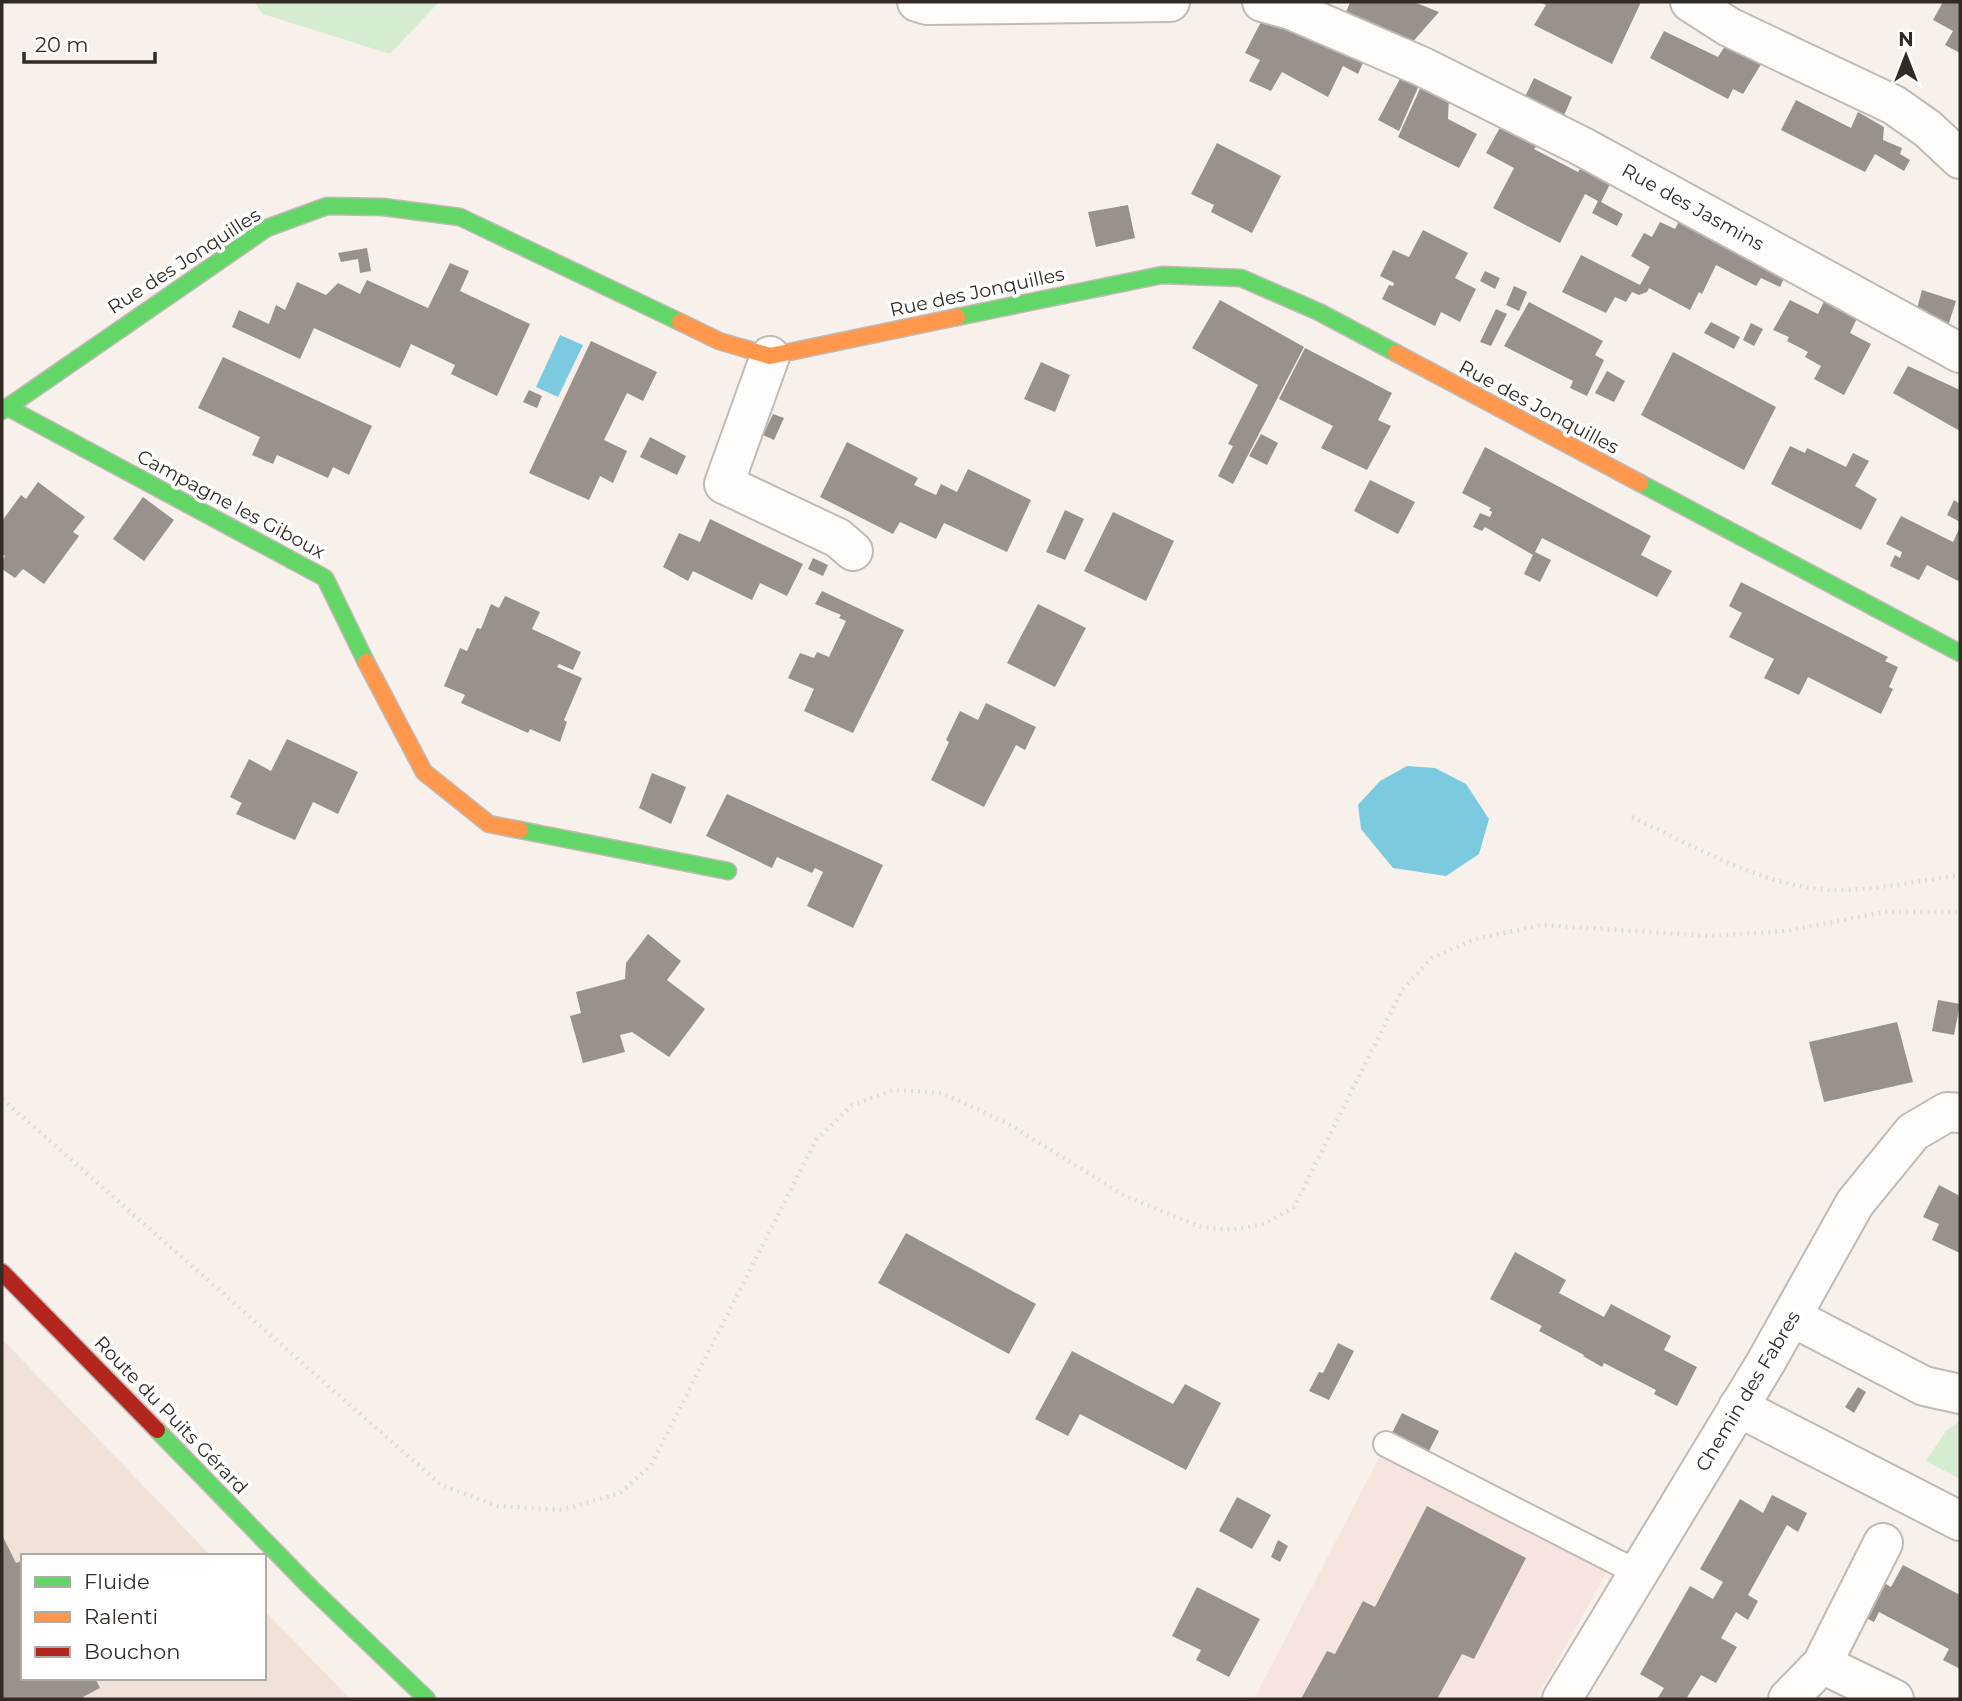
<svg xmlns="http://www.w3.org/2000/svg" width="1962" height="1701" font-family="Montserrat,sans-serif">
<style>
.commercial{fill:#f6e4df}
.built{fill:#f1e2d9}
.green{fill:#d6ecd1}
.water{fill:#7bcae0}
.building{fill:#99928c}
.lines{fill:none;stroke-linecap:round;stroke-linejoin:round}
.lane-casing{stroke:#c1b9b4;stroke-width:28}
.street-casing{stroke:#c1b9b4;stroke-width:42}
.fast-casing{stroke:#c1b9b4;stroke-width:19}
.slow-casing{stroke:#c1b9b4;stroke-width:19}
.jam-casing{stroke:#c1b9b4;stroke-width:19}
.path{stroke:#dedcdb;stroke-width:4.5;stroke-dasharray:2 5;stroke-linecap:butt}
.lane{stroke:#fefdfc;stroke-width:24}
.street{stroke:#fefdfc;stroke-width:38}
.fast{stroke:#63d668;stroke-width:16}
.slow{stroke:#ff974d;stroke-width:16}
.jam{stroke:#b3261e;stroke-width:16}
.labels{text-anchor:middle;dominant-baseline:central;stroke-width:7;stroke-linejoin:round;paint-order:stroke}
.street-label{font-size:19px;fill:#332a23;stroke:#fff}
</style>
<rect width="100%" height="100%" fill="#f8f0ea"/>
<path class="commercial" d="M1380,1456L1607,1572L1536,1699H1254Z"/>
<path class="built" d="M2,1339L211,1556H23V1678H264V1610L350,1699H2Z"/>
<g class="green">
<path d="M254,2H439L390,54L263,14Z"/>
<path d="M1960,1421V1479L1926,1461L1946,1431Z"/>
</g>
<g class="water">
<path d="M560,335L583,345L558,397L536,387Z"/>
<path d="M1407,766L1435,768L1466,784L1489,819L1479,854L1446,876L1393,868L1361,829L1358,805L1380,781Z"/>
</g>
<g class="building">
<path d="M1350,2H1414L1439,12L1409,46L1343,20Z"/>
<path d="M1540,2H1641L1612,64L1534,25L1546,5Z"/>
<path d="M1943,2H1960V53L1945,45L1953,31L1933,20Z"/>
<path d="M1265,14L1366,56L1358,74L1343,66L1328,97L1282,72L1271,91L1249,81L1260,60L1245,53Z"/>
<path d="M1664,31L1718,57L1729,40L1763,61L1743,94L1733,89L1728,99L1650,58Z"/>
<path d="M1402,75L1420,83L1399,131L1378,120Z"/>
<path d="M1534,78L1572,97L1563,118L1524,99Z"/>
<path d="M1423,82L1449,96L1448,119L1477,134L1459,168L1398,137Z"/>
<path d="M1796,100L1851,128L1858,112L1884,127L1883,140L1902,148L1900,154L1910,160L1904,171L1875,154L1865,172L1781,130Z"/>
<path d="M1502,124L1539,143L1534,149L1578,172L1580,169L1610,184L1601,202L1623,214L1617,226L1592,213L1598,201L1585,194L1560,243L1493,208L1514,168L1486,153Z"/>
<path d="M1217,143L1281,176L1252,233L1211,212L1214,205L1191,194Z"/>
<path d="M1128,205L1135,238L1096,247L1088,212Z"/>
<path d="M1681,217L1785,276L1780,287L1761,278L1756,286L1716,265L1702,294L1699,292L1690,310L1649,288L1647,292L1639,295L1632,292L1626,302L1615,297L1606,313L1562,292L1581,255L1640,285L1650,267L1631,256L1644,233L1652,237L1660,222L1675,229Z"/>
<path d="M1423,230L1468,253L1455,278L1476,289L1460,322L1441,312L1435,326L1382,299L1389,285L1393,286L1394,283L1380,276L1393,250L1409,257Z"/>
<path d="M367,248L371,271L360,273L358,259L341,262L338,253Z"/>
<path d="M450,263L469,271L460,291L530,324L497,396L451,374L455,365L411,344L400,368L314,328L300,359L232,327L239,310L269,324L276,305L285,310L297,282L326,295L338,283L360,294L367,280L428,308Z"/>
<path d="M1485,271L1500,278L1495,289L1480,281Z"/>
<path d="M1514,286L1527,292L1519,311L1506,305Z"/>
<path d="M1922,290L1956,301L1948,326L1915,316Z"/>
<path d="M1827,295L1860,312L1850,333L1871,344L1844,395L1814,379L1821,366L1805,357L1808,352L1787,341L1789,337L1773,330L1790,300L1818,314Z"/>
<path d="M1220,300L1304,347L1233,484L1218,476L1233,446L1228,444L1258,385L1192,348Z"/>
<path d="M1529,302L1603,341L1595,355L1604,360L1587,396L1570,388L1573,381L1504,346Z"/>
<path d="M1496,309L1507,314L1491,346L1480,342Z"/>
<path d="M1711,322L1740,337L1734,349L1704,333Z"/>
<path d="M1751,323L1763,329L1754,346L1743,340Z"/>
<path d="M591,341L657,372L643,401L627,393L604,440L627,451L613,483L600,476L589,500L529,473Z"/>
<path d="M1305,348L1392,393L1378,420L1391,426L1367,470L1321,448L1333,426L1279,399Z"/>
<path d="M1673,352L1776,407L1744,470L1641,415Z"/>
<path d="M223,357L372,426L349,475L333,467L328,478L277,455L273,464L252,455L260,437L198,408Z"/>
<path d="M1041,362L1070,375L1055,412L1024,399Z"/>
<path d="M1908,366L1960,390V431L1893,393Z"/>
<path d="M1607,371L1625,381L1614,402L1595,393Z"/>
<path d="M529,390L542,396L537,408L523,402Z"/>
<path d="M773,414L784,418L774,440L763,435Z"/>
<path d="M1261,434L1278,443L1267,465L1249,456Z"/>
<path d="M650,437L686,456L677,475L640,457Z"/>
<path d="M847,442L918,478L914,485L936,495L941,484L957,492L968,469L1031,500L1007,552L944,523L936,539L900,522L893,534L820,497Z"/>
<path d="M1790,446L1805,453L1807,448L1846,467L1853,453L1869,461L1855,486L1877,499L1861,530L1771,484Z"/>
<path d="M1485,447L1651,536L1641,555L1672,571L1657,597L1542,538L1535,552L1551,560L1540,582L1524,574L1533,555L1485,527L1482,531L1473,527L1480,513L1490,517L1492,512L1489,510L1491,508L1462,493Z"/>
<path d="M1370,480L1415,502L1398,534L1354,511Z"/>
<path d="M38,482L85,517L73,532L79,536L44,584L23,569L15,578L2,569V561L5,556L2,554V521L21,495L26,499Z"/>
<path d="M143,497L174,520L144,561L113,539Z"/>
<path d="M1954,500L1960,504V522L1947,515Z"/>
<path d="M1065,510L1084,519L1065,560L1046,552Z"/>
<path d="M1113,512L1174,541L1146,601L1084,571Z"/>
<path d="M1901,516L1953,542L1960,527V582L1927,565L1919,580L1890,566L1895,555L1900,558L1902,552L1886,544Z"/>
<path d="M710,519L803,564L787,596L760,583L752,600L693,571L688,581L663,567L679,533L700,542Z"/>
<path d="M813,558L828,565L823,576L808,569Z"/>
<path d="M1741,582L1888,657L1885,661L1898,667L1889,687L1893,689L1881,714L1808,677L1799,695L1764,678L1774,659L1729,637L1742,613L1729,606Z"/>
<path d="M822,591L904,630L853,733L804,711L814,689L788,678L800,653L814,658L817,652L829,657L846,621L839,618L841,615L815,604Z"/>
<path d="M505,596L540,612L532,629L581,652L573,670L559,664L557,667L582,678L564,720L567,722L560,742L530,729L528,733L461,703L465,695L444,686L460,648L467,651L477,628L481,629L491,604L499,608Z"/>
<path d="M1038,604L1086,628L1055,687L1007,663Z"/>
<path d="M986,703L1036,727L1025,750L1016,745L984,807L931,780L949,742L946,740L960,711L978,720Z"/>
<path d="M287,739L358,772L338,814L313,802L295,840L236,814L242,803L230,797L249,759L271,771Z"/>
<path d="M652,773L686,787L671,824L639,808Z"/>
<path d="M727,794L883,865L853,928L807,906L823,872L815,868L812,873L777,857L772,868L706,836Z"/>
<path d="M648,934L681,961L667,980L705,1009L669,1057L632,1032L620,1035L625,1052L583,1063L570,1016L581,1013L576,992L625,979L626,963Z"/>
<path d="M1938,1000L1960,1004L1954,1035L1932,1031Z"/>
<path d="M1897,1022L1913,1082L1824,1102L1809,1042Z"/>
<path d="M1939,1185L1960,1196V1253L1932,1240L1939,1224L1923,1217Z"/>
<path d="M906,1233L1036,1304L1009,1354L878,1283Z"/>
<path d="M1515,1252L1566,1280L1559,1293L1604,1317L1611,1304L1671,1336L1664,1350L1697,1367L1677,1406L1654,1394L1656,1390L1604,1363L1602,1367L1583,1356L1584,1355L1539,1331L1542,1326L1490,1299Z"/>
<path d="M1338,1343L1354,1351L1329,1400L1309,1391L1319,1372L1323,1373Z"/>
<path d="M1072,1351L1173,1404L1185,1384L1221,1403L1186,1470L1080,1414L1068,1436L1035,1419Z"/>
<path d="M1858,1387L1866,1392L1854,1413L1845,1407Z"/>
<path d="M1402,1413L1439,1431L1428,1453L1391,1435Z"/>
<path d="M1772,1495L1807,1513L1798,1532L1787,1525L1748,1595L1758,1601L1748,1620L1736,1612L1721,1638L1737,1647L1716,1683L1701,1675L1686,1699H1657L1664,1688L1640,1674L1690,1586L1713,1599L1723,1582L1700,1569L1740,1499L1763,1513Z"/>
<path d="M1237,1497L1271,1515L1252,1549L1219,1531Z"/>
<path d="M1427,1506L1526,1558L1474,1659L1462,1654L1437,1699H1301L1327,1651L1335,1654L1363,1601L1375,1607Z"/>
<path d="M2,1535L16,1563L23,1560V1678H95L100,1688L83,1697L84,1699H2Z"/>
<path d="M1278,1540L1288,1546L1280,1562L1271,1557Z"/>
<path d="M1903,1565L1960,1595V1669L1943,1660L1949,1649L1879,1612L1874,1622L1855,1612L1874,1577L1891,1587Z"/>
<path d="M1197,1587L1260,1619L1229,1677L1196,1660L1201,1650L1172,1636Z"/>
</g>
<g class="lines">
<defs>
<path id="lane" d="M1386,1444L1638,1573"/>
<g id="street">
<path d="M917,2L927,5L1170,2"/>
<path d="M1262,2L1291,10L1423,67L1581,146L1960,353"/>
<path d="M1690,2L1729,27L1894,105L1928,129L1960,159"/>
<path d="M770,356L724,484L838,538L853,551"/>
<path d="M1792,1317L1924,1386L1960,1394"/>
<path d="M1738,1407L1960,1521"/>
<path d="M1822,1664L1894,1699"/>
<path d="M1562,1699L1766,1362L1855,1203L1913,1132L1947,1112L1960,1113"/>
<path d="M1788,1699L1822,1664L1883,1543"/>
</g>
<g id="fast">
<path d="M957,317L1162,275L1241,278L1319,312L1396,353"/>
<path d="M7,407L325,578L366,662"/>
<path d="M2,411L267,228L327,206L383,207L460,217L680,322"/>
<path d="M1640,483L1960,653"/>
<path d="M520,830L728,871"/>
<path d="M157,1430L311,1588L427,1699"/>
</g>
<g id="slow">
<path d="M680,322L719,341L770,356L957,317"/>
<path d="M1396,353L1640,483"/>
<path d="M366,662L424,772L489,824L520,830"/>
</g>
<path id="jam" d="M2,1272L157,1430"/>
</defs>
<use href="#lane" class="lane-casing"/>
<use href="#street" class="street-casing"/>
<use href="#fast" class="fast-casing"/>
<use href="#slow" class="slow-casing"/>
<use href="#jam" class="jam-casing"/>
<g class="path">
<path d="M1632,817C1690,844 1747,878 1811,888C1857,895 1914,881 1960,875"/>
<path d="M2,1099L441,1485L498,1506L562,1510L620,1493L651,1465L816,1140L852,1105L894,1090L942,1093L1007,1123L1127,1197L1201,1227L1232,1230L1264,1224L1294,1207L1402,990L1432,958L1475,939L1542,925L1711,936L1786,931L1884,912H1960"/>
</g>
<use href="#lane" class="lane"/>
<use href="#street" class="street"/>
<use href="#fast" class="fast"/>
<use href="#slow" class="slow"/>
<use href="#jam" class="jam"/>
</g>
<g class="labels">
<g class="street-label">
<text transform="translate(1693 207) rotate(29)">Rue des Jasmins</text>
<text transform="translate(184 261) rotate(-33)">Rue des Jonquilles</text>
<text transform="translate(977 292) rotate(-12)">Rue des Jonquilles</text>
<text transform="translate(1539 407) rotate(28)">Rue des Jonquilles</text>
<text transform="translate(231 504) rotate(28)">Campagne les Giboux</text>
<text transform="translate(1748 1391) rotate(-59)">Chemin des Fabres</text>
<text transform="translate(171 1415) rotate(46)">Route du Puits Gérard</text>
</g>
</g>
<rect width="1962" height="1701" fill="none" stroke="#332a23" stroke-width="7"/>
<rect x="21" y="1554" width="245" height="126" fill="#ffffff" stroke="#adaaa7" stroke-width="2"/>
<rect x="35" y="1577" width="35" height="10" fill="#63d668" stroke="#adaaa7" stroke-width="2"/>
<text x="84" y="1589" font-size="21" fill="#332a23">Fluide</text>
<rect x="35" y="1612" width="35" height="10" fill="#ff974d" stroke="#adaaa7" stroke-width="2"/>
<text x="84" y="1624" font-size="21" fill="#332a23">Ralenti</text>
<rect x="35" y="1647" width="35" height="10" fill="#b3261e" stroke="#adaaa7" stroke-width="2"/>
<text x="84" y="1659" font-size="21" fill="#332a23">Bouchon</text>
<g transform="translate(1906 56)" stroke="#ffffff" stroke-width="5" paint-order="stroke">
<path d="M0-5L12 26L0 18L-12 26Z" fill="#332a23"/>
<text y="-10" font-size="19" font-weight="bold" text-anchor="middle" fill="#332a23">N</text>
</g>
<path d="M24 52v10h131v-10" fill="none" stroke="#332a23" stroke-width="3.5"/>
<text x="35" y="52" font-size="21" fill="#332a23" stroke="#ffffff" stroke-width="5" paint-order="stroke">20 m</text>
</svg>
